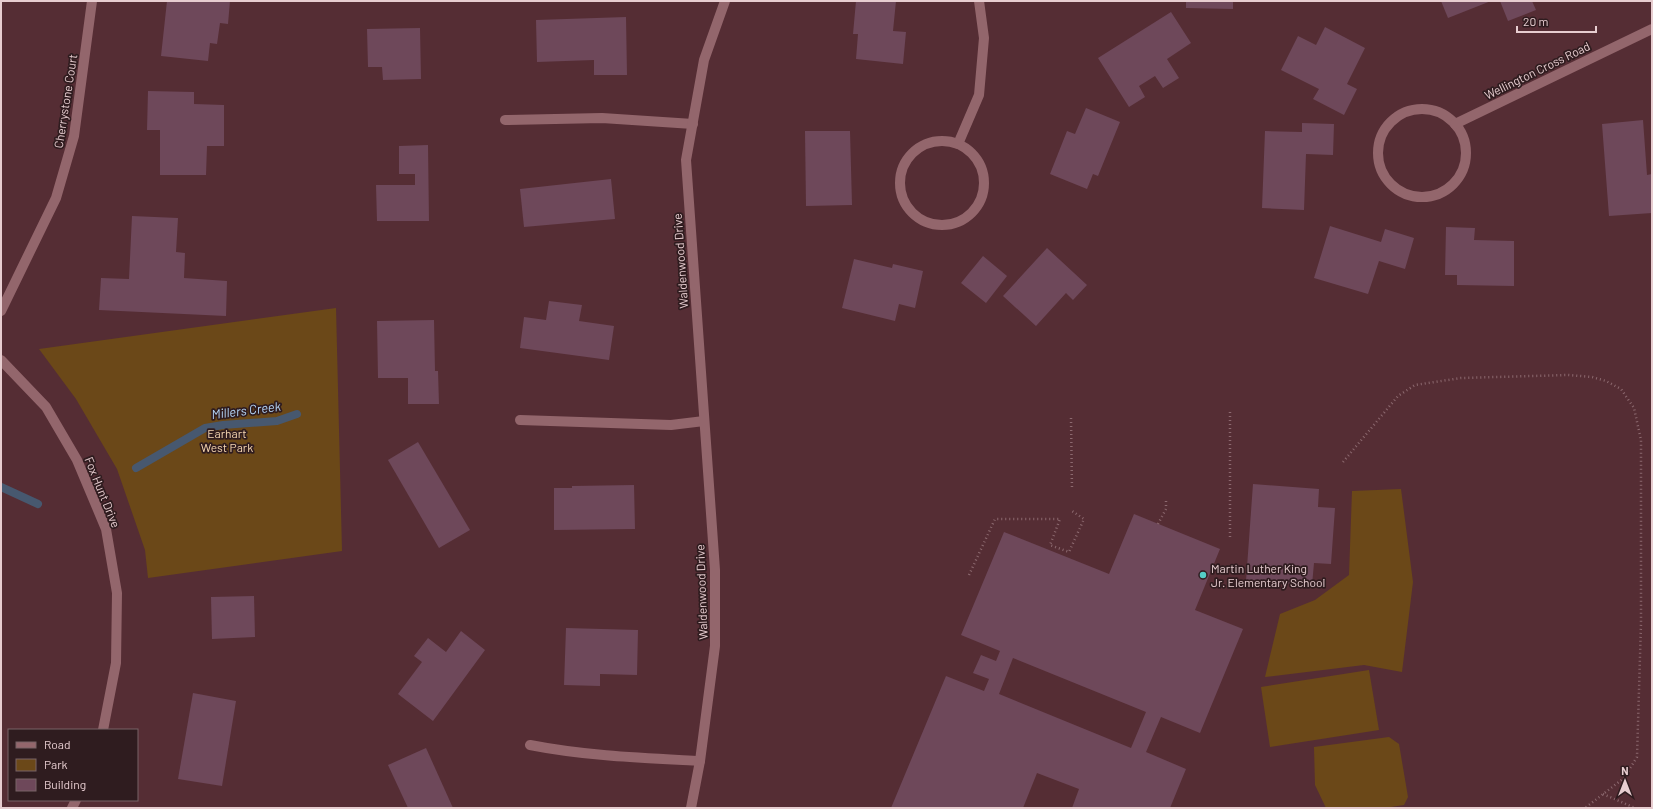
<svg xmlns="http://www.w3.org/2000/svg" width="1653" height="809" font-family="Barlow,sans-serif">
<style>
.green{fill:#6b4818}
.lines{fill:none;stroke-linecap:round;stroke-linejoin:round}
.stream{stroke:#47586f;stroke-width:8}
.building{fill:#6e485a;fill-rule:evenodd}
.path{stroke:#8c696f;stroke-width:2.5;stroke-dasharray:1 3;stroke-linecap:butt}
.street{stroke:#93666c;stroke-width:10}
.poi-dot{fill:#54cdc7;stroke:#2f1c1f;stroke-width:1.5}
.labels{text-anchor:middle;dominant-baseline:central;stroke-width:3.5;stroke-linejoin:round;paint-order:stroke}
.street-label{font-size:12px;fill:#e7cdd0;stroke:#2f1c1f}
.park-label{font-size:12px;fill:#f7d7b2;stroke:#2f1c1f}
.poi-label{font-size:12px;fill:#e7cdd0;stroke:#2f1c1f;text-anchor:start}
.water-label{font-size:13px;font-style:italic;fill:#b5d6f9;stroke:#2f1c1f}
</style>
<rect width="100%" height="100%" fill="#552d34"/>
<g class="green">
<path d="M336,308L342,551L148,578L145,550L117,469L76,399L39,349Z"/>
<path d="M1401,489L1413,582L1402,672L1364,665L1265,677L1280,614L1315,600L1349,575L1352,491Z"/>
<path d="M1369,670L1379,730L1270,747L1261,687Z"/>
<path d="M1389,737L1399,744L1408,797L1404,805L1384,808H1326L1315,785L1314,747Z"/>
</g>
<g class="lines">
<g class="stream">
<path d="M136,468L205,428L223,425L277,421L297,414"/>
<path d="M1,487L38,504"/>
</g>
</g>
<g class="building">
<path d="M167,1H230L228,24L220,23L217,44L210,43L208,61L161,56Z"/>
<path d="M856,1H896L893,31L906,32L903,64L856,59L858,34H853Z"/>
<path d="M1186,1H1233V9L1186,8Z"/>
<path d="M1441,1H1491L1448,18Z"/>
<path d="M1500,1H1532L1536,10L1508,21Z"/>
<path d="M1171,12L1191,43L1167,59L1179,78L1163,88L1155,76L1139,86L1145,97L1129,107L1098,58Z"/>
<path d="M626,17L627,75H594V60L537,62L536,20Z"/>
<path d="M1325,27L1365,48L1347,84L1357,89L1344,115L1313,99L1319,89L1281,70L1298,36L1316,45Z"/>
<path d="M420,28L421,79L383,80L382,67H368L367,29Z"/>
<path d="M148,91L194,92V104L224,105V146H207L206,175H160V130H147Z"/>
<path d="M1086,108L1120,122L1098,176L1093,174L1087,189L1050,174L1067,131L1075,134Z"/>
<path d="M1643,120L1647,175L1652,174V213L1609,216L1602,124Z"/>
<path d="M1302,123L1334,124L1333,155L1306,154L1304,210L1262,208L1265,131L1302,132Z"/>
<path d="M805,131H850L852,205L806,206Z"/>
<path d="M428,145L429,221H377L376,185H415V174H399V146Z"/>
<path d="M611,179L615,219L524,227L520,189Z"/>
<path d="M132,216L178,218L176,252L185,253L184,278L227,281L226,316L99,310L101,278L129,279Z"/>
<path d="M1330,226L1381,242L1385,229L1414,238L1405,269L1379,261L1368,294L1314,278Z"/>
<path d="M1446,227L1475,228L1474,240L1514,241V286L1457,285V275H1445Z"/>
<path d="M1047,248L1087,285L1073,300L1066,293L1036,326L1003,296Z"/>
<path d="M983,256L1007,276L986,303L961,283Z"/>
<path d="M854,259L892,268L893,264L923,271L915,308L899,304L895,321L842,308Z"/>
<path d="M549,301L582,305L579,321L614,326L609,360L520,348L524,317L546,320Z"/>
<path d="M434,320L435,371H438L439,404H408V378H378L377,321Z"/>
<path d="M418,442L470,530L439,548L388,460Z"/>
<path d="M1253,484L1319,489L1318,507L1335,508L1331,564L1314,563L1312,585L1246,581Z"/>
<path d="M634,485L635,529L554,530V488H572V486Z"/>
<path d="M1134,514L1220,549L1195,610L1243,629L1200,733L1161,717L1146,752L1186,769L1170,808H1072L1079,789L1037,773L1023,808H891L946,676L984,691L989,679L973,673L981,655L996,661L1000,651L961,635L1004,532L1109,574ZM1013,658L1146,712L1131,748L999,694Z"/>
<path d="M254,596L255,637L212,639L211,597Z"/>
<path d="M566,628L638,630L637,675L600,674V686L564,685Z"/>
<path d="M461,631L485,650L433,721L398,694L422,662L414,656L428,638L446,652Z"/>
<path d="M193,693L236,701L222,786L178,779Z"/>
<path d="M426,748L453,808H408L388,765Z"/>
</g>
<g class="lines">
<g class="path">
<path d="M1230,412V540"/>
<path d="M1071,418L1072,490"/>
<path d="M1343,462L1398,396L1415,385L1461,378L1568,375L1592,377L1606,381L1621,389L1634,408L1641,440V623L1637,757L1624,778L1585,808"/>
<path d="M1158,524L1166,509V500"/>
<path d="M969,575L995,519H1060L1050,545L1069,552L1084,519L1072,511"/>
<path d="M1603,794L1635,808"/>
</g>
<g class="street">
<circle cx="1422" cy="153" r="44"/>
<path d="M505,120L602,118L693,124"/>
<path d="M1455,124L1652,29"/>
<circle cx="942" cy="183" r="42"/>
<path d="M958,144L979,95L984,38L979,1"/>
<path d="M1,311L56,198L74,136L92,1"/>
<path d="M1,360L46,407L77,460L106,529L117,593L116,663L103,730"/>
<path d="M520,420L671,425L704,421"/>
<path d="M530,745C586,756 643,758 700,761"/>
<path d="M72,808L76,800"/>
<path d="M691,808L700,761L715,646V570L686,160L704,60L725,1"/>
</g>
</g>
<circle class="poi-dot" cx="1203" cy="575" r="4"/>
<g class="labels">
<g class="street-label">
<text transform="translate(1537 70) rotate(-26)">Wellington Cross Road</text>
<text transform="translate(65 101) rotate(-81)">Cherrystone Court</text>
<text transform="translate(680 261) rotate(-94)">Waldenwood Drive</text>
<text transform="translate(103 492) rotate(68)">Fox Hunt Drive</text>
<text transform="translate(701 592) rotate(-92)">Waldenwood Drive</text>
</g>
<g class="park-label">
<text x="227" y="433">Earhart<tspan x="227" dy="14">West Park</tspan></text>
</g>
<g class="poi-label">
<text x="1211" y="568">Martin Luther King<tspan x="1211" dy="14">Jr. Elementary School</tspan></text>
</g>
<g class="water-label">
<text transform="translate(246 410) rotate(-7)">Millers Creek</text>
</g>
</g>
<rect width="1653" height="809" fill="none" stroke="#e7cdd0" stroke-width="4"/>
<rect x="8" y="729" width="130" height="72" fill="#2f1c1f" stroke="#796366"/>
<rect x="16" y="742" width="20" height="6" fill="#93666c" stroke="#796366"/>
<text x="44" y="749" font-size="12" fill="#e7cdd0">Road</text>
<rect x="16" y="759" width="20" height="12" fill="#6b4818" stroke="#796366"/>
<text x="44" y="769" font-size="12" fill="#e7cdd0">Park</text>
<rect x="16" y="779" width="20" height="12" fill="#6e485a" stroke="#796366"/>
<text x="44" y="789" font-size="12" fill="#e7cdd0">Building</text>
<g transform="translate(1625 781)" stroke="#2f1c1f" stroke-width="3" paint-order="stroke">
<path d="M0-3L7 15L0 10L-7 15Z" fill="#e7cdd0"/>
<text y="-6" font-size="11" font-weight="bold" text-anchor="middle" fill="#e7cdd0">N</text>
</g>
<path d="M1517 26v6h79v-6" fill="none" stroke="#e7cdd0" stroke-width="2"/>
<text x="1523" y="26" font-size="12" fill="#e7cdd0" stroke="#2f1c1f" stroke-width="3" paint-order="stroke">20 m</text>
</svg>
